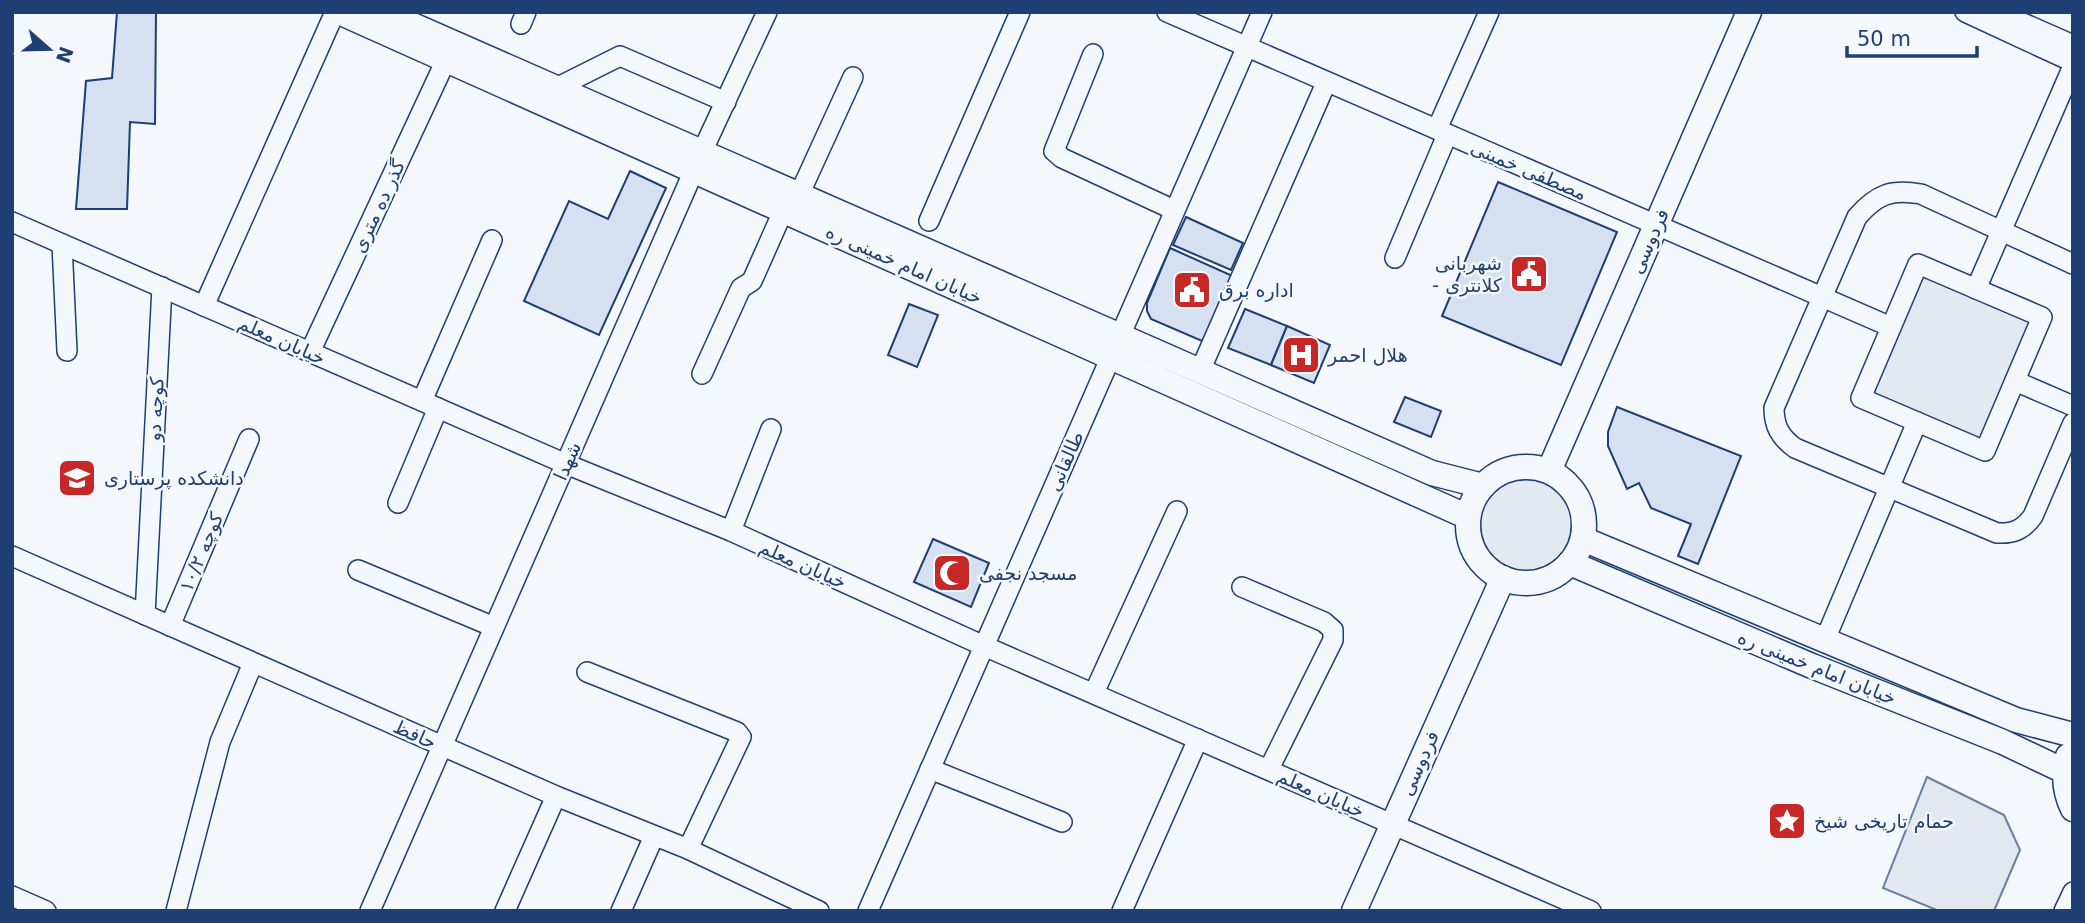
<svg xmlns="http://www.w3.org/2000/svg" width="2085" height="923" font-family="'DejaVu Sans',Cairo,sans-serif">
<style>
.green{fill:#e3e9f0;stroke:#687fa3;stroke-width:2}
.parking{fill:#e3e8f0;stroke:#687fa3;stroke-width:2}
.building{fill:#d5e0f0;stroke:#1d3f73;stroke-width:2}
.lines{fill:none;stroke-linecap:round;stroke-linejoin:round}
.minor-casing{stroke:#1d3f73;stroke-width:22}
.major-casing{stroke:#1d3f73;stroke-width:27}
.minor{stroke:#f4f7fb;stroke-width:19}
.major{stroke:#f4f7fb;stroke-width:24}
.labels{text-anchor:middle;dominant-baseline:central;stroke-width:5;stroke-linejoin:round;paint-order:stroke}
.street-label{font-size:19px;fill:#1d3f73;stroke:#f4f7fb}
.poi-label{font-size:19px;fill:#1d3f73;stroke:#f4f7fb;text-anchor:start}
</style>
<rect width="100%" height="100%" fill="#f4f7fb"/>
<g class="green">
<path d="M1918,264L2042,317L1985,451L1861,398Z"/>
<circle cx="1527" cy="525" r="49"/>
</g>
<path class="parking" d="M1927,777L2004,815L2020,850L1994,911H1939L1883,888Z"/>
<g class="building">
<path d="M117,12H156L155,124L130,122L127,209H76L86,81L112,78Z"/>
<path d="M630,171L666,188L599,335L524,301L569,201L608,219Z"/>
<path d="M1498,182L1617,232L1561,365L1442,316Z"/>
<path d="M1186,217L1243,243L1231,270L1173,245Z"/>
<path d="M1170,248L1237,278L1209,344L1151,319L1147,311V303Z"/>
<path d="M909,304L938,315L917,367L888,355Z"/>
<path d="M1245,309L1287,326L1271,365L1228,348Z"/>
<path d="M1287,326L1330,345L1314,383L1271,365Z"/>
<path d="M1405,397L1441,411L1431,437L1394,422Z"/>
<path d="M1617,407L1741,456L1698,564L1678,556L1691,524L1651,508L1639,483L1627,489L1608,446V432Z"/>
<path d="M933,539L989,563L971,607L914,582Z"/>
</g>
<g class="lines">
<defs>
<g id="minor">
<path d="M1167,12L1891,327"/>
<path d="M1965,12L2073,62"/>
<path d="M1998,12L2073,45"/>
<path d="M521,24L526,12"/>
<path d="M1093,54L1054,151L1062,158L1174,210"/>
<path d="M556,88L620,56L726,102"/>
<path d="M1437,129L1489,12"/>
<path d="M799,195L853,77"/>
<path d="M929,221L1020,12"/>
<path d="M12,222L566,464L731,531L984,646L1591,911"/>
<path d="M62,244L67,351"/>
<path d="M1395,258L1447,135"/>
<path d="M1918,264L2042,317L1985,451L1861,398Z"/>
<path d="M2073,264L1921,194C1891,189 1877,194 1857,217L1774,408C1774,426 1780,437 1795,448L1997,533C2014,534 2024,529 2033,516L2073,423"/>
<path d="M1976,289L2073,66"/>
<path d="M204,306L335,12"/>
<path d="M310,352L446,60"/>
<path d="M1200,371L1326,83"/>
<path d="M702,374L741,288L752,281L784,209"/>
<path d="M2015,381L2073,406"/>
<path d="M422,401L492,240"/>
<path d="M398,503L438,408"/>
<path d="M731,531L771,429"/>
<path d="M12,556L556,796L688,849L819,911"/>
<path d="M358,570L494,627"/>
<path d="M1242,587L1324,622L1333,630V640L1269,769"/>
<path d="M145,615L162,287"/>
<path d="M170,626L249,439"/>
<path d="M1824,642L1917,422"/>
<path d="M587,672L737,732L741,737L688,849"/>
<path d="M1094,693L1177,511"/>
<path d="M930,769L1062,822"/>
<path d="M12,896L46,911"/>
<path d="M176,911L220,742L253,663"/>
<path d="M370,911L702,152L767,12"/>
<path d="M505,911L556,796"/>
<path d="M621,911L654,836"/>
<path d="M868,911L1262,12"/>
<path d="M1122,911L1198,739"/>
<path d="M2064,911L2073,892"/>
</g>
<g id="major">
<path d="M339,12L1468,517"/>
<path d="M383,12L1432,473L1483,486"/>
<circle cx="1526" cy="525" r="58"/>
<path d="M1549,471L1749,12"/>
<path d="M1583,539L2016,720L2073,735"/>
<path d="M1570,563L1812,666L2003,742L2064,771"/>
<path d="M2068,756C2063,775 2064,791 2073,809"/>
<path d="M1354,911L1503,578"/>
</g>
</defs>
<use href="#minor" class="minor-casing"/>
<use href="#major" class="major-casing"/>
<use href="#minor" class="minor"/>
<use href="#major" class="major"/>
</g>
<defs>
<symbol id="civic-square" viewBox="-11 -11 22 22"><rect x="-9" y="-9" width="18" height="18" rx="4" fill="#c62828" stroke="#f4f7fb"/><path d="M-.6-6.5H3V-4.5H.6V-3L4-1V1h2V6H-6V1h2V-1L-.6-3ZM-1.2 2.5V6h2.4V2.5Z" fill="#fff"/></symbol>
<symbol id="hospital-square" viewBox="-11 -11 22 22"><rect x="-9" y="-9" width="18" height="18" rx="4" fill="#c62828" stroke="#f4f7fb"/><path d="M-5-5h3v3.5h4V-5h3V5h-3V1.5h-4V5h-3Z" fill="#fff"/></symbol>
<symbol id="university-square" viewBox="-11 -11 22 22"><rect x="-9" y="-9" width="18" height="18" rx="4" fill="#c62828" stroke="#f4f7fb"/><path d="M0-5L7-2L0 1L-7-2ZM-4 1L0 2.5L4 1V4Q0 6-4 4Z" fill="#fff"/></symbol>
<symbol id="mosque-square" viewBox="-11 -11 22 22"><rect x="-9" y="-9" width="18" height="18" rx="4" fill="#c62828" stroke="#f4f7fb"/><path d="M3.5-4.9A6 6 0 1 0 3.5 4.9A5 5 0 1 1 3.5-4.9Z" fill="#fff"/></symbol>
<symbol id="sight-square" viewBox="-11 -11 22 22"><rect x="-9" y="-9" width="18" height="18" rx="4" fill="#c62828" stroke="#f4f7fb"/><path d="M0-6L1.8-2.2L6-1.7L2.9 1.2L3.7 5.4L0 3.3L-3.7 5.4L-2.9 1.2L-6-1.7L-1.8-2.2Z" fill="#fff"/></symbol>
</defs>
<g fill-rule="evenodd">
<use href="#civic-square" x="1507" y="252" width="44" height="44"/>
<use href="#civic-square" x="1170" y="268" width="44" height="44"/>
<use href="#hospital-square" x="1279" y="333" width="44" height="44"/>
<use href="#university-square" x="55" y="456" width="44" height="44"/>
<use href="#mosque-square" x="930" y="551" width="44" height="44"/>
<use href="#sight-square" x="1765" y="799" width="44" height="44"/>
</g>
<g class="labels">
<g class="street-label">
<text transform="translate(1529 170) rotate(23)">مصطفی خمینی</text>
<text transform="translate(378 206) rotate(-65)">گذر ده متری</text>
<text transform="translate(1649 241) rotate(-66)">فردوسی</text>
<text transform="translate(904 264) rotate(24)">خیابان امام خمینی ره</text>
<text transform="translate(282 340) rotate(24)">خیابان معلم</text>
<text transform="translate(155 409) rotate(-87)">کوچه دو</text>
<text transform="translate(567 461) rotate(-66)">شهدا</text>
<text transform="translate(1065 461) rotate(-66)">طالقانی</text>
<text transform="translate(201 552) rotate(-67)">کوچه ۱۰/۲</text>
<text transform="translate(803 564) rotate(24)">خیابان معلم</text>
<text transform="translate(1817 667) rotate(22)">خیابان امام خمینی ره</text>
<text transform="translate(415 734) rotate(24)">حافظ</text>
<text transform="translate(1419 763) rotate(-66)">فردوسی</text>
<text transform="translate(1321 793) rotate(24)">خیابان معلم</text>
</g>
<g class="poi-label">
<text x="1502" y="263" text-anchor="end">شهربانی<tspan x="1502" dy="22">- کلانتری</tspan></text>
<text x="1219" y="290">اداره برق</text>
<text x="1328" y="355">هلال احمر</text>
<text x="104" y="478">دانشکده پرستاری</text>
<text x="979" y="573">مسجد نجفی</text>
<text x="1814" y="821">حمام تاریخی شیخ</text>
</g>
</g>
<rect width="2085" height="923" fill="none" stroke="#1d3f73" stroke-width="28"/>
<g transform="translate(49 49) rotate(110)" stroke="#f4f7fb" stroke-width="5" paint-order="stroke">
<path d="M0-5L12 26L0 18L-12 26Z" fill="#1d3f73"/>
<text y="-10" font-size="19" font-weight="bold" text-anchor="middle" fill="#1d3f73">N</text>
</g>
<path d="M1847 46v10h130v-10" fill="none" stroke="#1d3f73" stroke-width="3.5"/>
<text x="1857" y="46" font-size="21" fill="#1d3f73" stroke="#f4f7fb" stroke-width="5" paint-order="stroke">50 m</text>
</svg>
